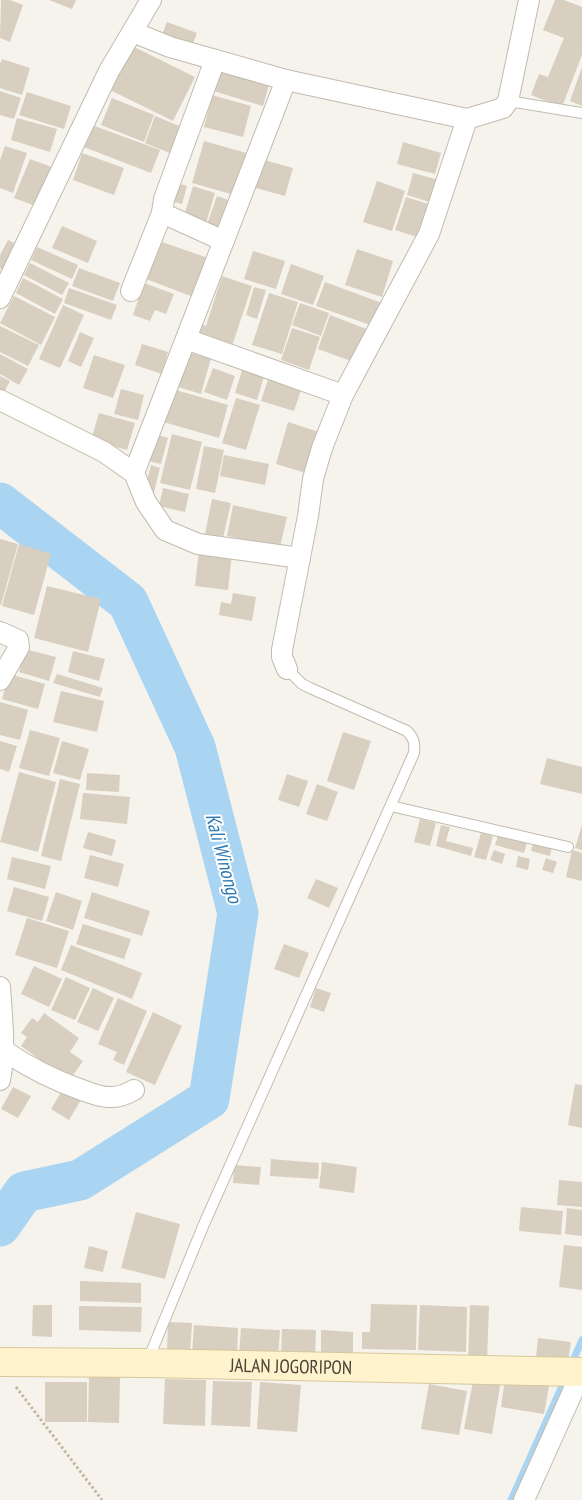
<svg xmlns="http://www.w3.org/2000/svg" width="582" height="1500" font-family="'PT Sans Narrow',sans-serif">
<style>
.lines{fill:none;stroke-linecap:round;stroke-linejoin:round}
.stream{stroke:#a9d4f2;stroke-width:7}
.river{stroke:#a9d4f2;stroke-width:41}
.building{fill:#d8cfc1}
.lane-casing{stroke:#c2bbae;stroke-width:12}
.street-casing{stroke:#c2bbae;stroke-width:22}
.secondary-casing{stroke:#d6c79b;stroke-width:30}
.path{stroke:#c4b79f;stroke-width:3;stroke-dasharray:2.5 2.5;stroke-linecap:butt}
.lane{stroke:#fff;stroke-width:10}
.street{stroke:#fff;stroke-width:20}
.secondary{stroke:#fff3cd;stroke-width:28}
.labels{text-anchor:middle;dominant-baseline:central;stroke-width:4;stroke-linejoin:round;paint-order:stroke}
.street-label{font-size:19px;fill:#4b4439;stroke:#fff}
.water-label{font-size:20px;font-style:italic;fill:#2e7ab2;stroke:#fff}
</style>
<rect width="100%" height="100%" fill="#f6f3ec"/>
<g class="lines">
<g class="stream">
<path d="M571,1365L582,1340"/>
<path d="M511,1500L566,1377"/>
</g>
<path class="river" d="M0,503L128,602L195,747L238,913L209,1099L80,1180L24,1192L0,1226"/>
</g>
<g class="building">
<path d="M1,0H10L23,5L10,42L0,38Z"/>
<path d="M49,0H76L72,9Z"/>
<path d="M555,0H564L582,7V55L562,107L531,95L539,74L548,77L564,38L543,30Z"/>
<path d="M167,22L197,33L191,48L161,37Z"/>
<path d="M130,45L195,77L173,121L108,89Z"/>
<path d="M2,59L30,68L22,95L0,88V64Z"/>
<path d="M582,67V106L570,101Z"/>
<path d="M216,69L269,85L263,106L210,90Z"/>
<path d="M0,91L21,98L14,119L0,115Z"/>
<path d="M27,92L71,106L64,129L19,115Z"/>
<path d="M212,95L251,106L243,137L204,127Z"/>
<path d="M112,98L154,115L144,142L101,125Z"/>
<path d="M155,116L182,127L172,154L145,143Z"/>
<path d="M17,118L57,129L50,152L11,140Z"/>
<path d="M92,125L160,150L151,173L84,147Z"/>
<path d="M204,141L250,154L238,196L192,183Z"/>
<path d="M403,142L441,153L435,174L397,164Z"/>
<path d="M5,146L27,153L13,193L0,188V160Z"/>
<path d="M82,153L124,168L114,195L73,180Z"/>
<path d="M257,158L293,168L285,196L249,186Z"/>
<path d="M30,159L57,169L41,208L14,198Z"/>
<path d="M413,173L439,180L433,203L407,195Z"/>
<path d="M377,181L405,191L392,231L363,222Z"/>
<path d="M176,183L187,186L182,204L171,201Z"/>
<path d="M193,186L215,193L205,226L183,219Z"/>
<path d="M217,196L234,202L223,236L205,230Z"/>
<path d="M406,197L428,204L417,237L395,230Z"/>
<path d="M62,226L97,241L88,263L52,248Z"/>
<path d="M8,240L20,246L7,272L0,268V255Z"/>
<path d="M159,241L211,259L196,298L146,279Z"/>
<path d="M37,247L78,265L72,279L31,260Z"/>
<path d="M357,249L393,261L382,297L345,285Z"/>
<path d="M253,251L285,261L276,289L244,279Z"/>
<path d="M30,263L69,283L62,295L24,275Z"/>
<path d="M291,264L324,276L313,305L281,294Z"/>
<path d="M79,268L120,283L113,301L72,286Z"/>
<path d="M222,276L252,286L231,349L192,336L197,322L206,326Z"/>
<path d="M23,278L63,299L55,314L16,293Z"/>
<path d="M325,282L382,303L373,326L316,306Z"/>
<path d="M144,283L174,294L166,314L155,310L150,321L133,315Z"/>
<path d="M254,287L266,290L257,319L246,315Z"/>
<path d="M69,288L117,305L111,320L64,303Z"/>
<path d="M269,293L298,302L282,354L252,345Z"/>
<path d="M14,296L55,317L41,345L0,323Z"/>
<path d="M300,303L329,313L321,336L292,325Z"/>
<path d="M63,305L84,315L60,368L39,359Z"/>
<path d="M330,315L369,330L356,363L318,349Z"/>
<path d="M0,326L39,345L28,366L0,352Z"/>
<path d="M292,328L320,337L309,370L281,360Z"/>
<path d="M80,332L94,338L81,367L68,361Z"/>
<path d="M142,344L168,352L162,374L135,365Z"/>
<path d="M188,352L211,358L201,394L178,387Z"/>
<path d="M0,354L28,369L19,385L0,374Z"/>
<path d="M94,355L125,365L113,398L83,388Z"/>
<path d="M243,367L265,373L257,400L235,393Z"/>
<path d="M213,368L235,376L227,400L204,392Z"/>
<path d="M270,373L303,384L294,411L261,401Z"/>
<path d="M0,376L10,381L0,400Z"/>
<path d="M169,388L228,405L219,438L160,421Z"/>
<path d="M121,389L144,395L138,420L114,414Z"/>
<path d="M236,398L260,405L246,450L222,443Z"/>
<path d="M99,413L135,423L127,450L91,440Z"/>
<path d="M288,422L319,432L306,473L276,464Z"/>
<path d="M155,434L168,438L161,464L148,461Z"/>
<path d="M172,434L202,442L190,490L160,483Z"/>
<path d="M204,446L224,450L215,493L196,489Z"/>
<path d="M224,455L269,464L265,485L220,476Z"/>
<path d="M151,465L160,468L154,492L145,489Z"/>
<path d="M163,488L189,494L185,512L159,506Z"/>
<path d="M212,499L231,503L223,538L205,534Z"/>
<path d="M233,505L287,517L280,547L227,536Z"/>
<path d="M0,539L18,544L1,605H0Z"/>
<path d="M19,544L51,554L34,615L2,606Z"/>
<path d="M199,549L232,553L228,590L195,586Z"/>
<path d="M47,586L101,599L88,652L34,638Z"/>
<path d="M233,593L256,597L252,621L219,615L221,602L231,604Z"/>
<path d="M25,649L56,657L49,681L19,672Z"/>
<path d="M73,651L105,659L99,681L68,672Z"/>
<path d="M9,674L45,684L38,709L2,699Z"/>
<path d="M57,674L103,688L100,697L53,683Z"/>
<path d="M61,691L104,701L97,732L53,722Z"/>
<path d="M0,702L28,710L20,740L0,735Z"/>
<path d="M30,730L60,738L49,776L19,768Z"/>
<path d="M343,732L371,741L354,790L327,781Z"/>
<path d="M0,741L17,746L9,772L0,769Z"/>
<path d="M62,741L89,749L80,780L53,773Z"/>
<path d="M547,758L582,767V794L540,784Z"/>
<path d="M19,772L56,782L38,852L0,842Z"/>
<path d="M87,773L120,775L119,792L86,790Z"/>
<path d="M287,774L308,781L299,807L278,800Z"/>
<path d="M60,779L80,784L61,861L41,856Z"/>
<path d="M317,784L338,792L327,821L306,814Z"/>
<path d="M83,793L130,797L127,824L80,819Z"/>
<path d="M420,819L436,823L430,846L414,842Z"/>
<path d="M441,825L450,827L446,841L473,848L471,856L436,846Z"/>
<path d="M582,825V850L575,848Z"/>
<path d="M88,832L116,840L112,856L83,848Z"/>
<path d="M481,833L493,836L486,860L474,857Z"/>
<path d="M498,836L527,843L524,853L495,845Z"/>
<path d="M533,843L552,847L550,856L531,851Z"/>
<path d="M494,850L505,854L502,864L490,860Z"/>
<path d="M572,850L582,853V881L566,877Z"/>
<path d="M90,855L124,864L118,887L84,878Z"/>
<path d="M518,856L530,859L528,870L516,867Z"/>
<path d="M12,857L51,866L45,889L7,879Z"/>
<path d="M546,858L557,862L553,873L542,870Z"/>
<path d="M316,879L338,888L329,908L307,898Z"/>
<path d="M14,887L49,897L42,921L7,911Z"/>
<path d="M56,892L82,901L73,930L46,921Z"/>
<path d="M92,892L150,911L142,936L84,918Z"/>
<path d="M27,918L69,931L57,968L15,955Z"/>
<path d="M83,924L131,939L124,959L76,944Z"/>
<path d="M284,944L309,953L299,978L274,969Z"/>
<path d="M71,945L142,973L132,999L61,970Z"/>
<path d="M34,966L62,979L49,1007L21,994Z"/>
<path d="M66,977L90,988L75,1020L51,1010Z"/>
<path d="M93,988L114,998L98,1031L77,1022Z"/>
<path d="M316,988L331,993L324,1012L310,1007Z"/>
<path d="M118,998L147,1011L124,1065L113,1060L117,1052L98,1044Z"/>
<path d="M153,1012L182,1026L155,1085L126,1072Z"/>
<path d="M44,1013L79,1038L70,1052L83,1061L69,1081L21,1046L27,1037L21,1033L32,1018L38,1022Z"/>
<path d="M575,1084L582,1085V1128L568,1125Z"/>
<path d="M13,1087L31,1096L18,1118L1,1109Z"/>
<path d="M63,1089L81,1100L69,1120L51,1109Z"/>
<path d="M271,1159L319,1163L318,1179L270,1176Z"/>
<path d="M322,1162L357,1167L354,1193L319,1188Z"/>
<path d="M234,1165L261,1167L259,1185L233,1183Z"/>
<path d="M559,1180L582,1182V1207L557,1205Z"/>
<path d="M521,1207L563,1211L561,1235L519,1231Z"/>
<path d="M567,1208L582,1210V1236L565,1234Z"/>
<path d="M136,1212L180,1224L165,1279L121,1268Z"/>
<path d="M564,1245L582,1247V1290L559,1287Z"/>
<path d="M89,1246L108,1251L103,1272L84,1268Z"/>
<path d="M80,1281L141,1283V1303L80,1301Z"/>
<path d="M371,1304L417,1305L416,1350L362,1349V1332H370Z"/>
<path d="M33,1305H52V1337L32,1336Z"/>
<path d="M420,1305L467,1307L466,1352L418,1350Z"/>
<path d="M470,1305L489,1306L487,1362L468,1361Z"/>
<path d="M79,1306L142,1307L141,1332L79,1330Z"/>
<path d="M168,1322L192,1323L190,1354L167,1352Z"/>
<path d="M194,1325L238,1328L237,1355L192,1353Z"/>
<path d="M241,1328L280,1330L278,1357L239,1355Z"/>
<path d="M282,1329L316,1330L315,1358L281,1357Z"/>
<path d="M321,1330L353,1332V1355L321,1354Z"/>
<path d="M538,1338L571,1342L568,1361L536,1357Z"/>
<path d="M89,1375L120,1376L119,1423L88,1422Z"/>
<path d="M474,1376L501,1381L492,1434L464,1429Z"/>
<path d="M505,1378L549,1386L544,1414L501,1407Z"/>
<path d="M165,1379L206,1380L205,1426L163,1424Z"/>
<path d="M213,1381L252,1382L250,1427L211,1425Z"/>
<rect x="45" y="1382" width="42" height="40"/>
<path d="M260,1382L301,1385L297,1432L257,1429Z"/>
<path d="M429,1384L467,1391L459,1435L421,1429Z"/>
</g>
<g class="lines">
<defs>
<g id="lane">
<path d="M508,101L582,113"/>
<path d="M391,806L568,847"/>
<path d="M148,1360L204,1224L414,753C415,743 414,738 407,731L310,688L302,684L287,669"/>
</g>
<g id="street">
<path d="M133,32L170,47L286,80L467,119L503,108L508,101L529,0"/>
<path d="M215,60L164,199L162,213L224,241"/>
<path d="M131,291L162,213"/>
<path d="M0,298L109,71L151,0"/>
<path d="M186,339L343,395"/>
<path d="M0,400L104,452L134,473L146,502L165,530L198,544L300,558"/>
<path d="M134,473L286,80"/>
<path d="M0,632L18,640L19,647L0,680"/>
<path d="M287,669L282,657V650L308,516L313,479L322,448L343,395L429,234L467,119"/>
<path d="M0,987C2,1017 6,1050 0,1080"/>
<path d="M3,1050C28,1067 53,1080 82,1090C91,1093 102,1098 112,1097C120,1097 127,1094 134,1090"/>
<path d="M524,1500L582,1371"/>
</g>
<g id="secondary">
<path id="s1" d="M0,1362L147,1363L582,1372"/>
</g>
</defs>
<use href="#lane" class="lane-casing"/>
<use href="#street" class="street-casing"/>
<use href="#secondary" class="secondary-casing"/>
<path class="path" d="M16,1387L102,1500"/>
<use href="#lane" class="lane"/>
<use href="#street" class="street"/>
<use href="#secondary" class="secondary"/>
</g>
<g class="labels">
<g class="street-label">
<text stroke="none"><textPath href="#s1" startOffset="291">JALAN JOGORIPON</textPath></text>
</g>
<g class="water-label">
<text transform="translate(224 858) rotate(75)">Kali Winongo</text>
</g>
</g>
</svg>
